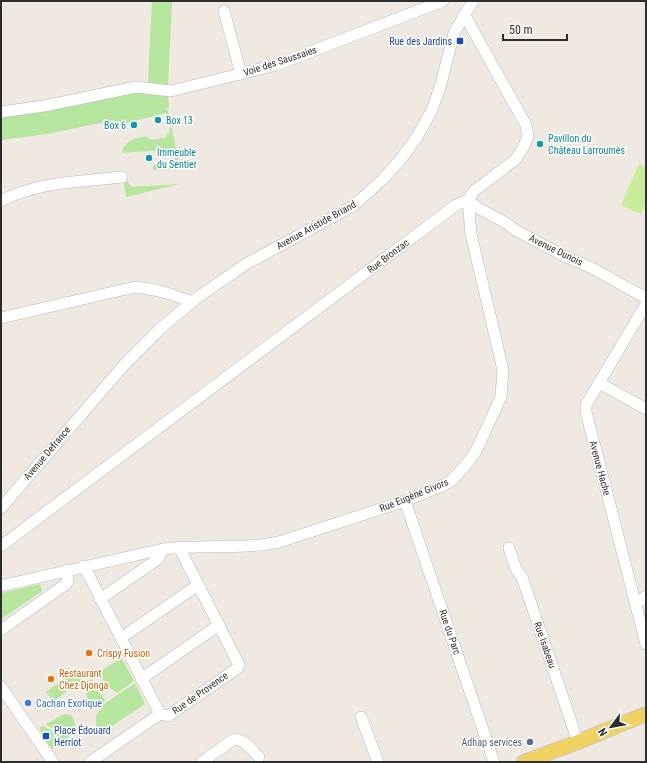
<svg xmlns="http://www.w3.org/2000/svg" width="647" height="763" font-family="'Roboto Condensed',sans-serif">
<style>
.green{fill:#b6e59e}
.pitch{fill:#c9ec9a}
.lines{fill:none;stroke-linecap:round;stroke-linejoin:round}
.minor-casing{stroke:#b4b7c1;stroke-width:12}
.major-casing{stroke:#c9c9c9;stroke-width:16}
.minor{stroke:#fff;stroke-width:11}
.major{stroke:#f2d163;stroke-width:14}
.transit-dot{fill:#1a4fb4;stroke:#fff;stroke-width:1.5}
.culture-dot{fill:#0f9aa8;stroke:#fff;stroke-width:1.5}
.food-dot{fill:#e8710a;stroke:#fff;stroke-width:1.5}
.shop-dot{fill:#3f7fe0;stroke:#fff;stroke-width:1.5}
.service-dot{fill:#5c6f8a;stroke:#fff;stroke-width:1.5}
.labels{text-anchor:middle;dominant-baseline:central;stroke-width:3;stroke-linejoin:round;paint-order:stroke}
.transit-label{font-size:10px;fill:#164399;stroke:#fff;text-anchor:end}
.street-label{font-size:10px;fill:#2e2e2e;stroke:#fff}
.culture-label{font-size:10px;fill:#0d838f;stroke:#fff;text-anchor:start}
.food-label{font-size:10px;fill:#c56008;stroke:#fff;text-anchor:start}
.shop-label{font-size:10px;fill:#366cbe;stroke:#fff;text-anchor:start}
.service-label{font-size:10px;fill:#4e5e75;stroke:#fff;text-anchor:end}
</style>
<rect width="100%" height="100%" fill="#efe9e1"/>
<g class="green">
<path d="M152,1H172L168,86L148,82Z"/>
<path d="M139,93L168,95L169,107L167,108L171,123H168L166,113L115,126L114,120L47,134L1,140V117L53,110L126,94Z"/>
<path d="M169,128H172L176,149L122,153C123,141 136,138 146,136L151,140L167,137L166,134L170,133Z"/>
<path d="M175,152H177L180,169L153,170V165L175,164L177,160H175Z"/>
<path d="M128,182L131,187L180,184L126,197L124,183Z"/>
<path d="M40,584L42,591L1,619V593Z"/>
<path d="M121,657L134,681L117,693C109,687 100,681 102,671Z"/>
<path d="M75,671L82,681L53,701L46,692Z"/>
<path d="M91,679L105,701L97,706C85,703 86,693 86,682Z"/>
<path d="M135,683L145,704L97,736L96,716L99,711L103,710L100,707Z"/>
<path d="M64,714L71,715C79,726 73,736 62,742L53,729L46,724Z"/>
<path d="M43,726L51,730L61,743L52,749L41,734L40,727Z"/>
</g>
<path class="pitch" d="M639,164L646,167V202L641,214L621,205Z"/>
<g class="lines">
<defs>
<g id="minor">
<path d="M224,11L241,74"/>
<path d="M1,112L44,106L136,87L171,91L232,76L276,65L443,1"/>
<path d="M468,200L478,208L506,223L515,230L564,256L590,267L646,298"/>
<path d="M1,201C39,181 81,182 122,177"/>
<path d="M646,304L586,405V412L646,644"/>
<path d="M1,318L135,287C157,289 171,294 192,302"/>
<path d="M599,383L646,409"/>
<path d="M405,501L494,762"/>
<path d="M1,508L124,365L161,328L198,297L246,264L353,206L382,180L401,159L417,137L432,110L441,84L454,33L473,1"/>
<path d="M1,546L456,205L468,200L474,191L516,159L524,146L528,136L526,125L464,14"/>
<path d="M509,548L516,569L522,577L578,742"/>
<path d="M84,566L160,714"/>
<path d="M1,586L163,549C202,544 240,550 279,542L405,501L442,486L452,480L465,466L476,451L501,397L503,370L471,234L468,200"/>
<path d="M100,599L158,559L163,549"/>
<path d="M636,604L646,596"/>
<path d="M1,630L66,584L68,580L67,570"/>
<path d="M121,638L198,585"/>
<path d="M141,679L219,625"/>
<path d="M1,687L53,762"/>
<path d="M361,717L378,762"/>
<path d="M90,762L160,714L168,716L238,668L239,665L179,547"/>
<path d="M202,762L234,739C243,738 253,751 259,757"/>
</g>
<path id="major" d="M524,762L578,742L646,714"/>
</defs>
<use href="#minor" class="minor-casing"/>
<use href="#major" class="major-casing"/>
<use href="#minor" class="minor"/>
<use href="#major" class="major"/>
</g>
<g class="transit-dot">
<rect x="456" y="37" width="8" height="8" rx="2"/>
<rect x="42" y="732" width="8" height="8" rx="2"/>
</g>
<g class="culture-dot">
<circle cx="158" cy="120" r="4"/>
<circle cx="134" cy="125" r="4"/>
<circle cx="540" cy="144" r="4"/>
<circle cx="149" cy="158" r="4"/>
</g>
<g class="food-dot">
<circle cx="89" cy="653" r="4"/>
<circle cx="51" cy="679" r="4"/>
</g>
<circle class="shop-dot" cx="28" cy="703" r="4"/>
<circle class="service-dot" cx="530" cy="742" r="4"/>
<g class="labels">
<g class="transit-label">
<text x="452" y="41">Rue des Jardins</text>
<text x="54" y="730" text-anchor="start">Place Édouard<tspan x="54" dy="12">Herriot</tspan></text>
</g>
<g class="street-label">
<text transform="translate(280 61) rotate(-18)">Voie des Saussaies</text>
<text transform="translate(316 225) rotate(-29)">Avenue Aristide Briand</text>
<text transform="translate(556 250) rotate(26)">Avenue Dunois</text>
<text transform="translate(388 256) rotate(-37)">Rue Bronzac</text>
<text transform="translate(47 453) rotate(-50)">Avenue Defrance</text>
<text transform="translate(600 468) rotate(75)">Avenue Hache</text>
<text transform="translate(414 495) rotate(-22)">Rue Eugène Givors</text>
<text transform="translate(450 632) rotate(71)">Rue du Parc</text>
<text transform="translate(545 645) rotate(71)">Rue Isabeau</text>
<text transform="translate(200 693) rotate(-35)">Rue de Provence</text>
</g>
<g class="culture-label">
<text x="166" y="120">Box 13</text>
<text x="126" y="125" text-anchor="end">Box 6</text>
<text x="548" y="138">Pavillon du<tspan x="548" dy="12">Château Larroumès</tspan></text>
<text x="157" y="152">Immeuble<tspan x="157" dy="12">du Sentier</tspan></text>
</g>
<g class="food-label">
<text x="97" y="653">Crispy Fusion</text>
<text x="59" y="673">Restaurant<tspan x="59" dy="12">Chez Djonga</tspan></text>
</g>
<g class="shop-label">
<text x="36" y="703">Cachan Exotique</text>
</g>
<g class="service-label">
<text x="522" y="742">Adhap services</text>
</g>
</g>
<rect width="647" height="763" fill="none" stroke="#2e2e2e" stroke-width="4"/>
<g transform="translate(611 727) rotate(238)" stroke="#ffffff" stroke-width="3" paint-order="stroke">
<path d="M0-3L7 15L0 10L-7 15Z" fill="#2e2e2e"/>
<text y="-6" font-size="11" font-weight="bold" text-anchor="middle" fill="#2e2e2e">N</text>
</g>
<path d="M503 34v6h64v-6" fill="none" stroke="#2e2e2e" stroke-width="2"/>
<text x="509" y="34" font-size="12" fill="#2e2e2e" stroke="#ffffff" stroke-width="3" paint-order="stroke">50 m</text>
</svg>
